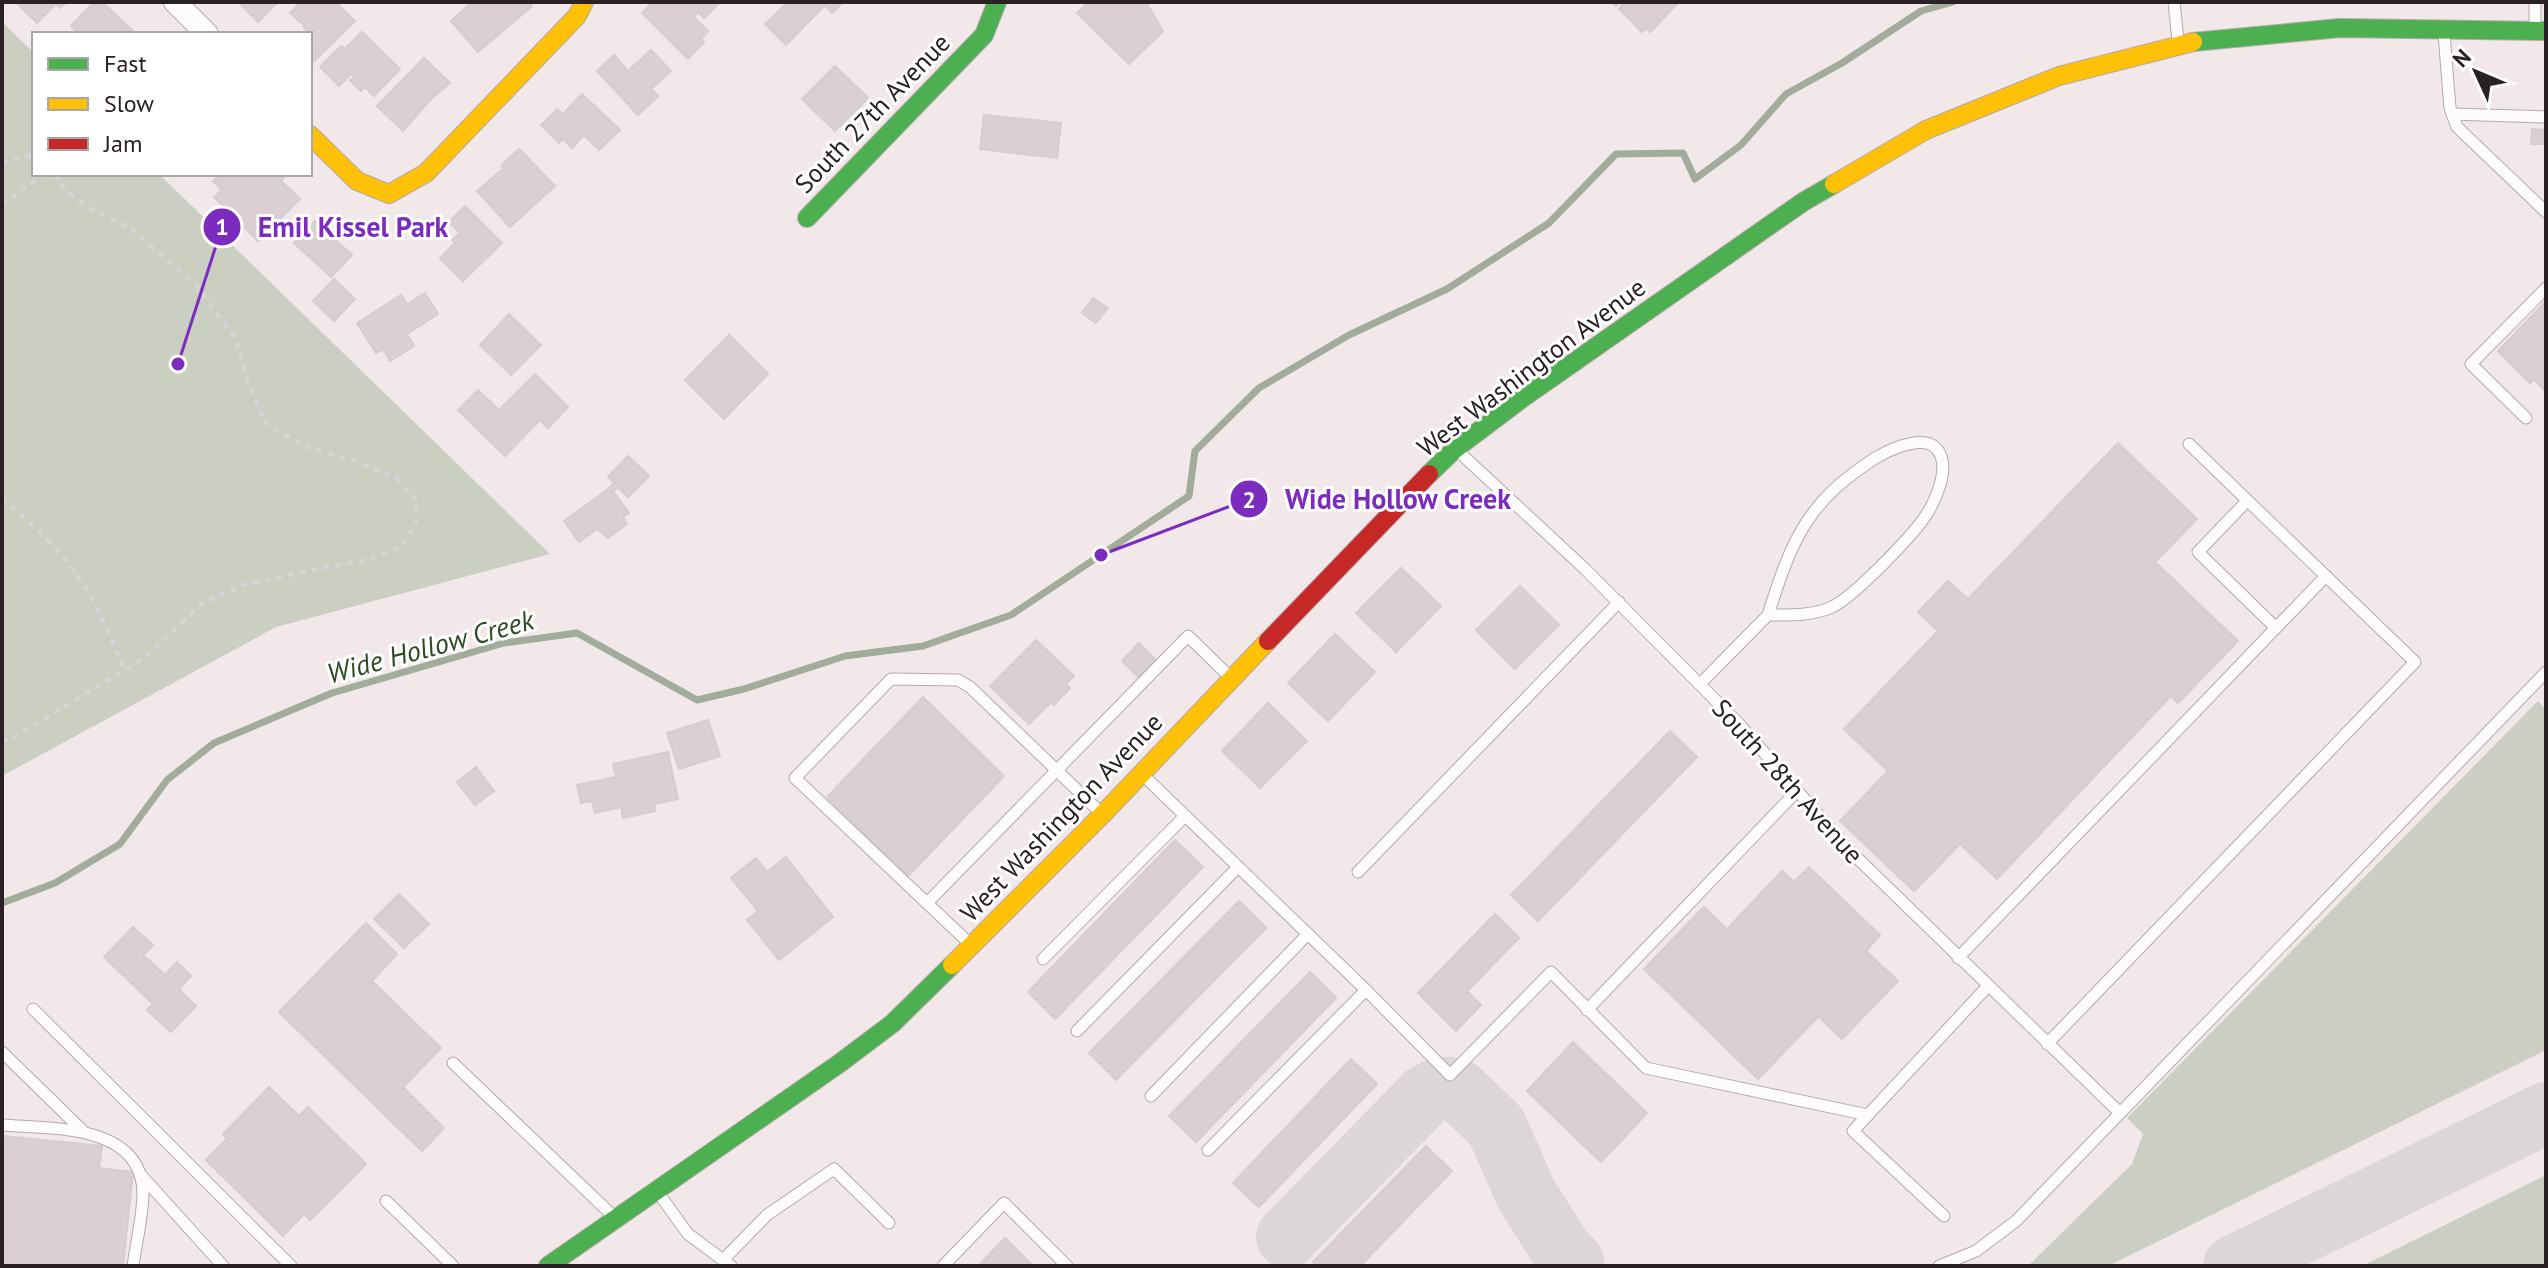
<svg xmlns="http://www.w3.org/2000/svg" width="2548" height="1268" font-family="'PT Sans',sans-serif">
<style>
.green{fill:#cacfc2}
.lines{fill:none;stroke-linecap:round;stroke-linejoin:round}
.stream{stroke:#a2ac9a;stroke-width:7}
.taxiway{stroke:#dcd6d6;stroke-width:62}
.building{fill:#dbcfd2;stroke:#d5cdcf;stroke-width:2}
.lane-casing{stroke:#b3aaac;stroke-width:13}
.street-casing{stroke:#b3aaac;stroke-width:24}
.fast-casing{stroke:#b3aaac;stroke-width:20}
.slow-casing{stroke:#b3aaac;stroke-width:20}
.jam-casing{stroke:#b3aaac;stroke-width:20}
.path{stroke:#d8d4d5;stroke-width:4;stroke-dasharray:6 6;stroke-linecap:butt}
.lane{stroke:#fdfbfc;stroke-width:11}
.street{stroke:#fdfbfc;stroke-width:22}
.fast{stroke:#4caf50;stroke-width:18}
.slow{stroke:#ffc107;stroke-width:18}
.jam{stroke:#c62828;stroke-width:18}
.labels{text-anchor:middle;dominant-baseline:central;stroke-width:6;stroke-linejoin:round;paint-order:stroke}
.street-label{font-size:26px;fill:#292123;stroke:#fff}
.water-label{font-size:28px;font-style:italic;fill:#2e4b23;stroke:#fff}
.leader{fill:none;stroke:#7b2cbf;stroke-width:3}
.callout-dot{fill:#7b2cbf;stroke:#fff;stroke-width:3}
.mark-label{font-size:24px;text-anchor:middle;font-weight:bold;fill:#fff}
.callout-label{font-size:28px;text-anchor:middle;font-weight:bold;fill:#7b2cbf;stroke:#fff;stroke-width:6;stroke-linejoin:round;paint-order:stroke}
</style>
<rect width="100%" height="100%" fill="#f2e7e9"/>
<g class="green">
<path d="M2,22L34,53V174H159L550,554L276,627L2,776Z"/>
<path d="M2538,701L2546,710V1050L2108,1266H2028L2132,1164L2143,1134L2127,1118Z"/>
<path d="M2546,1175V1266H2362Z"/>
</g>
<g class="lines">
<path class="stream" d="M2,903L55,883L120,844L167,780L214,743L332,693L504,643L577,633L697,700L744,689L845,656L923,646L1011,615L1189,496L1195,451L1259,388L1349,335L1447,289L1549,223L1616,154L1683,153L1695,179L1741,145L1786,94L1842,63L1921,11L1953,2"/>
<g class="taxiway">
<path d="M1287,1237L1425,1096C1436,1089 1445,1085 1458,1090L1496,1126L1526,1194L1562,1251L1573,1262"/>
<path d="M2234,1266L2546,1113"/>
</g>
</g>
<g class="building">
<path d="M16,2H67L60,8L56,4L37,23Z"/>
<path d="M94,2H102L136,34H80L71,26Z"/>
<path d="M238,2H278L258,22Z"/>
<path d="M301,2H336L355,21L314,61L310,57V34L304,27L305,26L290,13Z"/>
<path d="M472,2H529L532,6L478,52L451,21Z"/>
<path d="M653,2H715L718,4L704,18L698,12L694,17L708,31L701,39L704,42L688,59L642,13Z"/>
<path d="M788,2H843L832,13L825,5L786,45L765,24Z"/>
<path d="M1088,2H1146L1163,31L1129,64L1077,13Z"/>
<path d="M1612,2H1679L1650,32L1646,28L1642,32L1619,9L1622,5L1620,2L1616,6Z"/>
<path d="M362,32L400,69L374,96L365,87L361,91L350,80L354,77L351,74L339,86L320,67L341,46L345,49Z"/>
<path d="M651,50L671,71L651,89L658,96L638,115L597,71L614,55L628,71Z"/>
<path d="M424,58L450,83L430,100L403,131L377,106Z"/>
<path d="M835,66L868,98L835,131L802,99Z"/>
<path d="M582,94L620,130L599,150L584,135L572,148L563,139L559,143L541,125L557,109L563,114Z"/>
<path d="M984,115L1061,123L1057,158L980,149Z"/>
<path d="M2532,129L2546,130V144H2531Z"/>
<path d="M519,149L555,186L510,227L477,191L504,168L501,166Z"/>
<path d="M221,174H287L281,181L300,199L258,241L214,197L222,190L213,181Z"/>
<path d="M465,206L502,243L463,281L440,258L455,243L452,240L460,233L449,222Z"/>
<path d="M315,221L352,255L331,277L294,243Z"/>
<path d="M334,279L355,299L334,321L313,301Z"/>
<path d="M425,293L438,314L407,334L414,346L390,361L383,349L376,353L357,323L401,295L407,304Z"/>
<path d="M1093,298L1108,308L1096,323L1082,313Z"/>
<path d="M2546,301V392L2534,379L2530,383L2498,351Z"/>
<path d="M509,314L541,345L511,375L480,345Z"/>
<path d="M729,335L768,374L724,419L685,380Z"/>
<path d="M535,374L568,407L548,428L540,420L505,456L458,410L478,390L499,410Z"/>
<path d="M2118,443L2197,519L2155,562L2238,641L2178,703L2171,696L1997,879L1960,844L1914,891L1840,821L1888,771L1844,729L1938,631L1918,612L1948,581L1968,599Z"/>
<path d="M628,456L649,476L628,497L618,487L613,491L629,513L623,517L627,524L608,538L597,529L579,542L564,521L607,490L614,483L608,477Z"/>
<path d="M1401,568L1441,606L1396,652L1356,613Z"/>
<path d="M1520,586L1559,625L1515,669L1476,630Z"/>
<path d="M1335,634L1375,672L1328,721L1288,683Z"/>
<path d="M1036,640L1074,676L1066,684L1070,688L1054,705L1051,702L1029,724L990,686Z"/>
<path d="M1139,643L1155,659L1138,677L1122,661Z"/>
<path d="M923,697L1004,776L908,876L827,797Z"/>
<path d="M1268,703L1307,741L1260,788L1222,751Z"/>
<path d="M708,720L720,756L679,769L667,733Z"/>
<path d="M1670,731L1697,757L1538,921L1511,895Z"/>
<path d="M668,752L678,799L654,804L655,811L623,818L621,807L595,813L592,801L581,803L577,785L616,777L613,764Z"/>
<path d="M476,767L494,791L475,805L457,782Z"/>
<path d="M1175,840L1203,867L1055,1019L1028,992Z"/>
<path d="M786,857L833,917L779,960L747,920L758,911L731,878L756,858L767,872Z"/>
<path d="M1809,867L1880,935L1866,951L1898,981L1842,1039L1727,929L1782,871L1794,882Z"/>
<path d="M399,894L429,924L404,948L374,919Z"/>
<path d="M1239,901L1266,928L1116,1080L1089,1053Z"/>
<path d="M1704,907L1818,1017L1758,1079L1644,969Z"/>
<path d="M1495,914L1519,938L1467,991L1481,1005L1456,1031L1418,993Z"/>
<path d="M366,923L397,954L372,981L441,1048L403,1087L444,1128L422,1151L279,1012Z"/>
<path d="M133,927L153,945L143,955L165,975L177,962L191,976L179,989L196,1006L171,1032L147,1010L153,1004L104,957Z"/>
<path d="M1310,972L1336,998L1196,1142L1169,1116Z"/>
<path d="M1573,1042L1647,1113L1601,1162L1527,1091Z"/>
<path d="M1351,1059L1377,1084L1259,1207L1233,1183Z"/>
<path d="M269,1087L299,1116L308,1107L366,1164L310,1220L304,1214L283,1236L206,1160L227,1139L223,1134Z"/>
<path d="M2,1136L102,1146L99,1168L133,1172L123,1266H2Z"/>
<path d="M1426,1146L1452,1171L1360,1266H1317L1313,1262Z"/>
<path d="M1005,1238L1033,1266H978Z"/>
</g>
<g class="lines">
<defs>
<g id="lane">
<path d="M2174,2L2178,41"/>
<path d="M2535,26V2"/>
<path d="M2444,34L2450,108L2457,127L2546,212"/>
<path d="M2452,114L2546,117"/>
<path d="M2526,418L2471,364L2546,288"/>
<path d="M1459,452L1585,569L1740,725L1849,850L2120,1113"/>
<path d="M2247,501L2198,552L2276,628"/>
<path d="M1700,684L1768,615C1790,615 1814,616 1834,606C1856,594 1906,542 1922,521C1934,505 1953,466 1936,448C1927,439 1912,443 1901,446C1883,452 1870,461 1854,473C1801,511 1787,556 1768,615"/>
<path d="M1145,777L1366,990L1208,1150"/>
<path d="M1358,872L1619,602"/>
<path d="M927,903L1188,636L1229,676"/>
<path d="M969,943L795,778L891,679L958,680L970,687L1099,811"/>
<path d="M1958,958L2326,576"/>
<path d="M1043,959L1185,816"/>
<path d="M1366,990L1450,1075L1551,972L1646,1068L1868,1115"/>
<path d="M33,1009L291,1266"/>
<path d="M1587,1010L1797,791"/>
<path d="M1077,1031L1238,867"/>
<path d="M2047,1044L2415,662L2189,444"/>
<path d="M2,1052L83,1131"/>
<path d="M453,1063L612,1215"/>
<path d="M1151,1096L1308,934"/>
<path d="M2,1125C50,1129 141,1123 143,1192C143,1216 136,1243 133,1266"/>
<path d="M140,1174L223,1266"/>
<path d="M659,1194L688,1234L731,1266"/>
<path d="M386,1201L453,1266"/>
<path d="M1944,1216L1853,1131L1988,986"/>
<path d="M723,1260L767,1215L834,1169L889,1223"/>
<path d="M943,1266L1004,1203L1067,1266"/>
<path d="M1939,1266L1976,1251L2016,1221L2546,672"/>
</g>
<path id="street" d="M175,2L207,34"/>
<g id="fast">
<path d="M2193,42L2340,28L2546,31"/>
<path d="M807,218L984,35L997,2"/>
<path d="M1429,474L1455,449L1524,397L1803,202L1834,184"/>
<path d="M548,1266L840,1063L893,1023L952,965"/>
</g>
<g id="slow">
<path d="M310,135L357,181L389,194L426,173L577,16L584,2"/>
<path d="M1834,184L1926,130L2059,76L2193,42"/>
<path d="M952,965L1102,815L1268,641"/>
</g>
<path id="jam" d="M1268,641L1429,474"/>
</defs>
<use href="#lane" class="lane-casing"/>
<use href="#street" class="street-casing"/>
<use href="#fast" class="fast-casing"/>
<use href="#slow" class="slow-casing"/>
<use href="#jam" class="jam-casing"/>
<g class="path">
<path d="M2,163L34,155"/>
<path d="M2,205L43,174"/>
<path d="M2,499C35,525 70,559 90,596C103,620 114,645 125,670"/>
<path d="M2,742L13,738L144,658L201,604L245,584L373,558L402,546L416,522V500L396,478L350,459L309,448L266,424L250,388L235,338L196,285L130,228L91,209L67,192L54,174"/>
</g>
<use href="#lane" class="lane"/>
<use href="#street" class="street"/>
<use href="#fast" class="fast"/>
<use href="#slow" class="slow"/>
<use href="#jam" class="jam"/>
</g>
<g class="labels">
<g class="street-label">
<text transform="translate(872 113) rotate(-46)">South 27th Avenue</text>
<text transform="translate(1531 367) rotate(-37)">West Washington Avenue</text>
<text transform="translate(1788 781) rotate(48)">South 28th Avenue</text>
<text transform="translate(1061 817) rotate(-46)">West Washington Avenue</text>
</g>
<g class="water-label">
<text transform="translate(430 646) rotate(-15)">Wide Hollow Creek</text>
</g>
</g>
<path class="leader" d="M178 364L222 227M1101 555L1249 499"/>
<g class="callout-dot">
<circle cx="178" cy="364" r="8"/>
<circle cx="1101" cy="555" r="8"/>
<circle cx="222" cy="227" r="20"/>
<circle cx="1249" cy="499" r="20"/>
</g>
<g class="mark-label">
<text x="222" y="235">1</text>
<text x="1249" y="508">2</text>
</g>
<g class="callout-label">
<text x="353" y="237">Emil Kissel Park</text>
<text x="1398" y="509">Wide Hollow Creek</text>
</g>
<rect width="2548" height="1268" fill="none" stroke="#292123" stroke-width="8"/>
<rect x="32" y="32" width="280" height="144" fill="#ffffff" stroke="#a9a6a7" stroke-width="2"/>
<rect x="48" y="58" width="40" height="12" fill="#4caf50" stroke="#a9a6a7" stroke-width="2"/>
<text x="104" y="72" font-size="24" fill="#292123">Fast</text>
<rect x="48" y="98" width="40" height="12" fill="#ffc107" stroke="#a9a6a7" stroke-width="2"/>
<text x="104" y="112" font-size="24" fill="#292123">Slow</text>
<rect x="48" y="138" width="40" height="12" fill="#c62828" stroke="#a9a6a7" stroke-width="2"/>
<text x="104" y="152" font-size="24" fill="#292123">Jam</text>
<g transform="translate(2476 72) rotate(314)" stroke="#ffffff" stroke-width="6" paint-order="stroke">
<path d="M0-6L14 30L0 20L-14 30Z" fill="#292123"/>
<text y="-12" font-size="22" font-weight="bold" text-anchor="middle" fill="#292123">N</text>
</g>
</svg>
